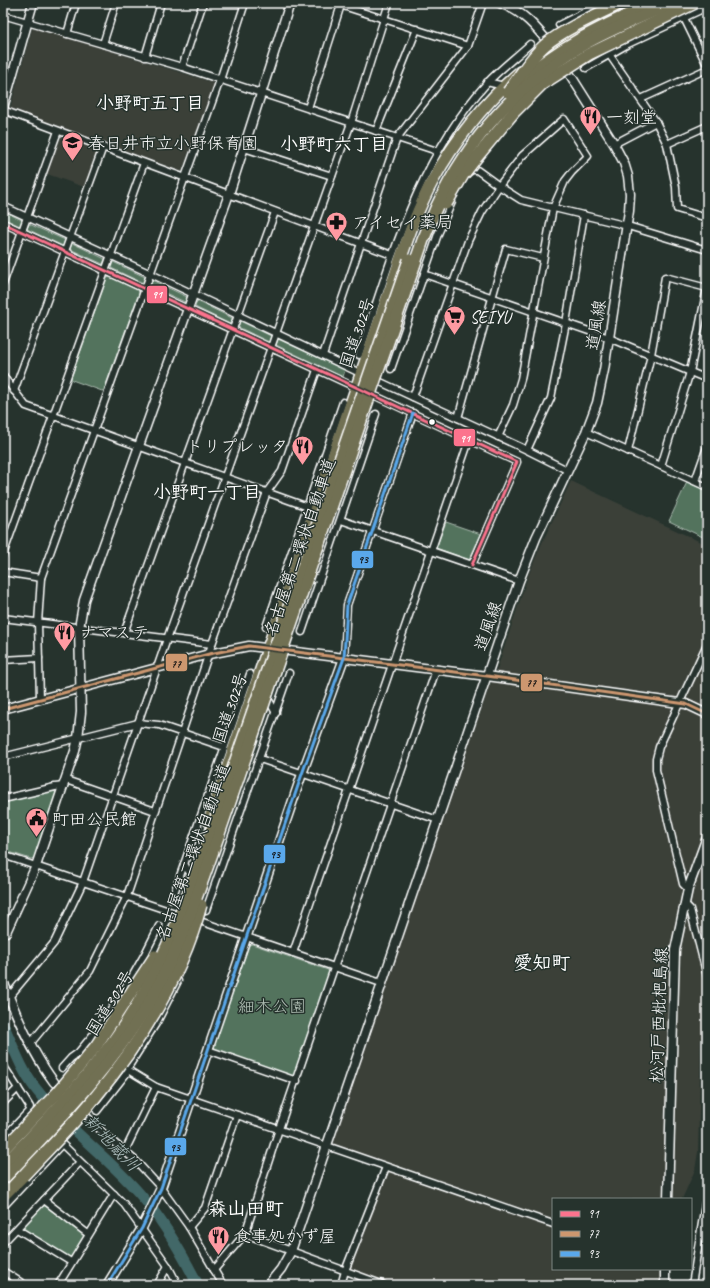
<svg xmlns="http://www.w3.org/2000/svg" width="710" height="1288" font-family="Caveat,'Klee One',sans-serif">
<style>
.built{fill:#3a4039}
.green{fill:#53735d;stroke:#a9b9ae}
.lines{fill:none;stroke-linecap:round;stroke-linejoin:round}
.river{stroke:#436767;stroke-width:11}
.street-casing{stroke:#fff;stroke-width:9}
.secondary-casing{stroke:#fff;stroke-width:11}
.highway-casing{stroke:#fff;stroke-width:14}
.street{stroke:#26332d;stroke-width:6}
.secondary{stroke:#26332d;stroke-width:8}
.highway{stroke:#716f52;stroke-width:11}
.highway-bridge-casing{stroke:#fff;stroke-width:14;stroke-linecap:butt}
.highway-bridge{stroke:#716f52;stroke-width:11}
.bus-1-casing{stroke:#26332d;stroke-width:6}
.bus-2-casing{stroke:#26332d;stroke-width:6}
.bus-3-casing{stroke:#26332d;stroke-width:6}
.bus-1{stroke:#fc738d;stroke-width:3}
.bus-2{stroke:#cd976f;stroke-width:3}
.bus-3{stroke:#5aa8eb;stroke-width:3}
.bus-dot{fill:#fff;stroke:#26332d;stroke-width:1.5}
.labels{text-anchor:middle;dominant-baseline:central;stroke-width:3;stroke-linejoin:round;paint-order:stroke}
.poi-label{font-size:17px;fill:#fff;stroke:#26332d;text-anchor:start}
.street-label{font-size:17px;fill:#fff;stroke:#26332d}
.park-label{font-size:17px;fill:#b2c0b6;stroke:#26332d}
.neighbourhood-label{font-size:18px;font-weight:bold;fill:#fff;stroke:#26332d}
.water-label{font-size:18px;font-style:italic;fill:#abb;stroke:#26332d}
.quarter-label{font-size:19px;font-weight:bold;fill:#fff;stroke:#26332d}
.line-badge{stroke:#26332d;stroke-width:1.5}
.badge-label{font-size:11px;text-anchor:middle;font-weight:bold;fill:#fff}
.pale-badge-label{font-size:11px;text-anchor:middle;font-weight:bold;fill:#111}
</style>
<rect width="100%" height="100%" fill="#26332d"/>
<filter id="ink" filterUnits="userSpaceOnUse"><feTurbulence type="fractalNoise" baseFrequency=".025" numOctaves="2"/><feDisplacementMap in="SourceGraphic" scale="8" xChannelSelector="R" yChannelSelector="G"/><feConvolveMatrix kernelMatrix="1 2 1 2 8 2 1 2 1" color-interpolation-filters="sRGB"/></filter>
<g filter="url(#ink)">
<g class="built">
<path d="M33,27L212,82L214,85L182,171H180L10,108L32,28Z"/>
<path d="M63,136L96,149L97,151L84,187L47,174L60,138Z"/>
<path d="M571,481L707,545V1036L701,1039L698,1152L695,1170L682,1199H553V1269H661V1285H395L350,1268L349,1266L390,1164L334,1145L333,1141L489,687L497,669L528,576L541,545Z"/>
</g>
<g class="green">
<path d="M3,211L22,220L20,226L3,218Z"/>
<path d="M29,224L65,240L63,246L27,229Z"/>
<path d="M72,243L105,259L103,264L70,249Z"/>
<path d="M113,262L145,277L143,283L111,268Z"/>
<path d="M110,277L138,290L139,293L104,390L102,391L72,380L71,378L107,278Z"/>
<path d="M152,280L187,297L185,302L150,286Z"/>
<path d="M197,301L232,318L230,324L195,307Z"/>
<path d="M240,321L271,336L269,342L238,327Z"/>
<path d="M278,339L345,370L343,377L276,345Z"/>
<path d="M687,482L707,491V539L669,521Z"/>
<path d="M446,522L481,534L469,560L436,548Z"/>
<path d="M53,790L56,793L34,858L31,859L3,850V803Z"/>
<path d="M252,944L328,970L329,972L294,1076L291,1077L213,1049L249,945Z"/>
<path d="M42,1206H45L83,1234L84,1237L72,1257H69L23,1230L22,1227Z"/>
</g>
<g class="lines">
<path class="river" d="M3,1024C13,1046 21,1070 36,1089C66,1128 107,1156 139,1193C163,1220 182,1253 198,1285"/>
<defs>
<g id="street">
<path d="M334,3L468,46"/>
<path d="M3,15L182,67L437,151"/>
<path d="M684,18L707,65"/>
<path d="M559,25L603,3"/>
<path d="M67,34L76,3"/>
<path d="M103,44L116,3"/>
<path d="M145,57L161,3"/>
<path d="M611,57L656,122L667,144L676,187L677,209L707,218"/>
<path d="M182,67L203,3"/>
<path d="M586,68L628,44L707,7"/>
<path d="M487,82L504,86"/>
<path d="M641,99L707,69"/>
<path d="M308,108L341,5"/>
<path d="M3,110L392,255"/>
<path d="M376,131L417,29"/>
<path d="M614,144L656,122"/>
<path d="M667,144L707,126"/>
<path d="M244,148L332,176"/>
<path d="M468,173L472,170H477L499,186L521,200L628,226L707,250"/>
<path d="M3,206L151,274L362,374"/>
<path d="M3,223L359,389"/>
<path d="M424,274L609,338L707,379"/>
<path d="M3,284L58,131"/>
<path d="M323,355L397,138L468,46L483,3"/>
<path d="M359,355C391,260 418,159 487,83C500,69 516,57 530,44"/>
<path d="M391,369L438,234L452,202"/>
<path d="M3,376L26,406L308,507"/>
<path d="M374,379L527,450L567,470"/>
<path d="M14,391L103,147"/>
<path d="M369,393L517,462L472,565"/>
<path d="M413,397L468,241L482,212L499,186L522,156L564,119L588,156L572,172L565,181L553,208L521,379L513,405L498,437"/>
<path d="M458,418L506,249L543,258"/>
<path d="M586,432L707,487"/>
<path d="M527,450L551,398L566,323L584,215"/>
<path d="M628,451L651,355L665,277L707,288"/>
<path d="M661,466L690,372L707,288"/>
<path d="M695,481L707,447"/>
<path d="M341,520L519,581"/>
<path d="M3,555L144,163"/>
<path d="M3,572L41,578"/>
<path d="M304,583L321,576"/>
<path d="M3,618L212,644"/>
<path d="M266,627L343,402"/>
<path d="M302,632L376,414"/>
<path d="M124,633L275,212"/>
<path d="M344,658L347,605L413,413"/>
<path d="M3,660L39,658"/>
<path d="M266,695L276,713"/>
<path d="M40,699L38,623L41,578L220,80L245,3"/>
<path d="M3,757L138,723L159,725L224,747"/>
<path d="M260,759L438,820"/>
<path d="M66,780L155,811"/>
<path d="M3,799L55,787L64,786"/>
<path d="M3,855L181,915"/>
<path d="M184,864L190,873"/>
<path d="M688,889L683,884L656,770V759L659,747L707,644"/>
<path d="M172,899L250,674"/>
<path d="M685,904L690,909L707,976"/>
<path d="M206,910L289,673"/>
<path d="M194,919L381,983"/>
<path d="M293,953L474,426"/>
<path d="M9,997L54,943L83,882L167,639L351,123L389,3"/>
<path d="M30,1044L90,971L127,896L212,644L267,492L282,471L317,370"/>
<path d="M208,1050L297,1081"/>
<path d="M3,1065L30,1107L28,1112L3,1138"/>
<path d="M62,1068L71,1058L78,1053C111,1015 137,972 159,926"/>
<path d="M128,1070L156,1087L553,1224"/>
<path d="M73,1102L105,1135L136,1161L161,1188L189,1227L223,1285"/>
<path d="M3,1103L18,1088"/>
<path d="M97,1111L126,1074L129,1066L157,1022L178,981"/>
<path d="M125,1151L156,1087"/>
<path d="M44,1200L88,1234"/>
<path d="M3,1207L62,1144L124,1204L168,1266L178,1285"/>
<path d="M189,1227L205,1208L237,1115"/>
<path d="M17,1229L71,1262"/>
<path d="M245,1234L384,1285"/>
<path d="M3,1243L80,1162"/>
<path d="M214,1270L245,1234L279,1129L436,670"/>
<path d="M3,1271L25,1285"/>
<path d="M58,1285L114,1194"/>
<path d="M157,1285L168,1266"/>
<path d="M341,1285L345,1271L386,1167"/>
<path d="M692,1285L707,1192"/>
</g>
<g id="secondary">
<path d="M500,3C523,11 537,28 552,47"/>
<path d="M3,108L33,3"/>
<path d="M3,709L209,654L249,646L487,676L679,703L686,704L707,714"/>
<path d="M3,932H6L36,866L75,751L78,738L81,712L79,628L84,600L229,194L290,3"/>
<path d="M3,981C16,1016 31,1051 54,1082"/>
<path d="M668,1199L675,950L688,889L707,837"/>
<path d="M107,1285L142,1228L161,1188L302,774L344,658"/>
<path d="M268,1285L281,1269L291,1251L519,581L536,538L586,432L597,403L604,370L629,211L630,194L628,176L624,163L614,144L564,65"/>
<path d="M665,1285V1269"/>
</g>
<g id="highway">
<path d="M535,60L569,37L637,3"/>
<path d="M209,821C255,689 299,556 344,424C360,377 376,330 392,284C404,249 415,213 433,180C456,139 484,103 520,72"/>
<path d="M3,1196L23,1176"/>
</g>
</defs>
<use href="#street" class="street-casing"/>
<use href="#secondary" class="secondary-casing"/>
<use href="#highway" class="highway-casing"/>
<use href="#street" class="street"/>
<use href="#secondary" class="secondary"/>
<use href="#highway" class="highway"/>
<defs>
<g id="highway-bridge">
<path d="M517,84C559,46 601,27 653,3"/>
<path d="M508,92C520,76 530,58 545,45C564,29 598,14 621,3"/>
<path d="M446,204L463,175L476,158L514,112L542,84L589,54L695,3"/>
<path d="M3,1150L59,1091L96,1046L155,956"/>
<path d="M3,1166C46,1121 90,1076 125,1024C164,965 187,898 211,832L409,260"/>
<path d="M23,1176C46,1151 71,1127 93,1100C140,1043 182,977 201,905"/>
<path d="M3,1179C55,1124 109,1070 148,1004C179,951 198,893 219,834L423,240C428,229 432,217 437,206C468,139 518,84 581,46C610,29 642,17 672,3"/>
</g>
</defs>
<use href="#highway-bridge" class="highway-bridge-casing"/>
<use href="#highway-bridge" class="highway-bridge"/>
<defs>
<path id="bus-1" d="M3,223L517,462L472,565"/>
<path id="bus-2" d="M3,709L209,654L249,646L487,676L679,703L686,704L707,714"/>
<path id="bus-3" d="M107,1285L142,1228L161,1188L302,774L344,658L347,605L413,413"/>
</defs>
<use href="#bus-1" class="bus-1-casing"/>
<use href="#bus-2" class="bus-2-casing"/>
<use href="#bus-3" class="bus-3-casing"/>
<use href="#bus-1" class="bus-1"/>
<use href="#bus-2" class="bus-2"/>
<use href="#bus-3" class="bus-3"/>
</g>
</g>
<defs>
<symbol id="restaurant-pin" viewBox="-11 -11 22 30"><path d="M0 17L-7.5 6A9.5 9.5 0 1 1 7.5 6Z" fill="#ff9aa2" stroke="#26332d"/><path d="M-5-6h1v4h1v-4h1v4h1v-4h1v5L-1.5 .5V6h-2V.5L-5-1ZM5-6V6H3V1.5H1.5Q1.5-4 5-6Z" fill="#111"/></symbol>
<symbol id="school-pin" viewBox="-11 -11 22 30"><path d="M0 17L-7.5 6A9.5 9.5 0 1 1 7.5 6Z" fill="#ff9aa2" stroke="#26332d"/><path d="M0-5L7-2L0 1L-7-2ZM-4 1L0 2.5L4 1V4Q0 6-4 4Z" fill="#111"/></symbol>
<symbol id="pharmacy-pin" viewBox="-11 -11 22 30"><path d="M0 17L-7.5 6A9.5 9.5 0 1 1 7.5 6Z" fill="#ff9aa2" stroke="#26332d"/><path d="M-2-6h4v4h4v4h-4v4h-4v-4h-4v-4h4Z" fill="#111"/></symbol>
<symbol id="supermarket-pin" viewBox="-11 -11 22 30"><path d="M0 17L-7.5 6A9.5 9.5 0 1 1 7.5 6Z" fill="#ff9aa2" stroke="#26332d"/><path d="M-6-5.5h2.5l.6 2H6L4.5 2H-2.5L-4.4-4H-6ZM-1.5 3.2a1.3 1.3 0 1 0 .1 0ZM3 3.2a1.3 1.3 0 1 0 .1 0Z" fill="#111"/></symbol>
<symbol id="civic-pin" viewBox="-11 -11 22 30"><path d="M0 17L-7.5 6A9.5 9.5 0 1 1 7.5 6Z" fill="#ff9aa2" stroke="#26332d"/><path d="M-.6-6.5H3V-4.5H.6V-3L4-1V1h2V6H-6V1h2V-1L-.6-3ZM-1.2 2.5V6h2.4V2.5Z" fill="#111"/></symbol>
</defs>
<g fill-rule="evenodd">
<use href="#restaurant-pin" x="578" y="104" width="25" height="34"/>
<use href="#school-pin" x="60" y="130" width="25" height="34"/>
<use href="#pharmacy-pin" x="324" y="210" width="25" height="34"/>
<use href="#supermarket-pin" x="442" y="304" width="25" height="34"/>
<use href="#restaurant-pin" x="290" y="434" width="25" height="34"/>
<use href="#restaurant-pin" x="52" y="620" width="25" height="34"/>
<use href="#civic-pin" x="24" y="806" width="25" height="34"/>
<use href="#restaurant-pin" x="206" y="1224" width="25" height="34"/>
</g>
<circle class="bus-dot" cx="432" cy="422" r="3.5"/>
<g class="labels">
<g class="poi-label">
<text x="606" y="117">一刻堂</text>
<text x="88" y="143">春日井市立小野保育園</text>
<text x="352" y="222">アイセイ薬局</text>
<text x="470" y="317">SEIYU</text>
<text x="288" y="446" text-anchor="end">トリプレッタ</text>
<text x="80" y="632">ナマステ</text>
<text x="52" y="819">町田公民館</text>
<text x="234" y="1236">食事処かず屋</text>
</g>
<g class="street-label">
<text transform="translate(596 325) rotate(-81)">道風線</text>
<text transform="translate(357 333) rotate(-71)">国道302号</text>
<text transform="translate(300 547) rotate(-71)">名古屋第二環状自動車道</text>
<text transform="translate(488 626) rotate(-71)">道風線</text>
<text transform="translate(230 708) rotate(-71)">国道302号</text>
<text transform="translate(193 852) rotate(-70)">名古屋第二環状自動車道</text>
<text transform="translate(110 1003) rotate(-58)">国道302号</text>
<text transform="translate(659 1015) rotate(-88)">松河戸西枇杷島線</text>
</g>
<g class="park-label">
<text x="272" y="1006">細木公園</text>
</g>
<g class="neighbourhood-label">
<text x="150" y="103">小野町五丁目</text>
<text x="334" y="144">小野町六丁目</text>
<text x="207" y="492">小野町一丁目</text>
</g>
<g class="water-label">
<text transform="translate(112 1143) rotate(46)">新地蔵川</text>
</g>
<g class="quarter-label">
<text x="542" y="963">愛知町</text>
<text x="246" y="1209">森山田町</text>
</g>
</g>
<g class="line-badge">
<rect x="146" y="285" width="22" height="19" rx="4" fill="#fc738d"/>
<rect x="453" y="428" width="23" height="19" rx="4" fill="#fc738d"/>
<rect x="351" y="550" width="23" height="19" rx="4" fill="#5aa8eb"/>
<rect x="165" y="653" width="23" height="19" rx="4" fill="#cd976f"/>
<rect x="520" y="673" width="23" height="19" rx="4" fill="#cd976f"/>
<rect x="263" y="844" width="23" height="20" rx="4" fill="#5aa8eb"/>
<rect x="164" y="1137" width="23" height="19" rx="4" fill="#5aa8eb"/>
</g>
<g class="badge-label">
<text x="157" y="298">91</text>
<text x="465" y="442">91</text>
</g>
<g class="pale-badge-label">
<text x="363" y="563">93</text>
<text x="176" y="667">77</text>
<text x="531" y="686">77</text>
<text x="275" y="858">93</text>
<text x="175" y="1151">93</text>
</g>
<rect width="710" height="1288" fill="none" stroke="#26332d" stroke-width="16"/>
<rect x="8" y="8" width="694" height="1272" fill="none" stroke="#fff" stroke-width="1.5" filter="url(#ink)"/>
<rect x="552" y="1198" width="140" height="72" fill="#26332d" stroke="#7d8581"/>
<rect x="560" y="1211" width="20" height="6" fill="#fc738d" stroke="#7d8581"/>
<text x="588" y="1218" font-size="12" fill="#ffffff">91</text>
<rect x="560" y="1231" width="20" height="6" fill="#cd976f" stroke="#7d8581"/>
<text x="588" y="1238" font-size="12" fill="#ffffff">77</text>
<rect x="560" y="1251" width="20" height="6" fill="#5aa8eb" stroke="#7d8581"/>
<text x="588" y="1258" font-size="12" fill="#ffffff">93</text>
</svg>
